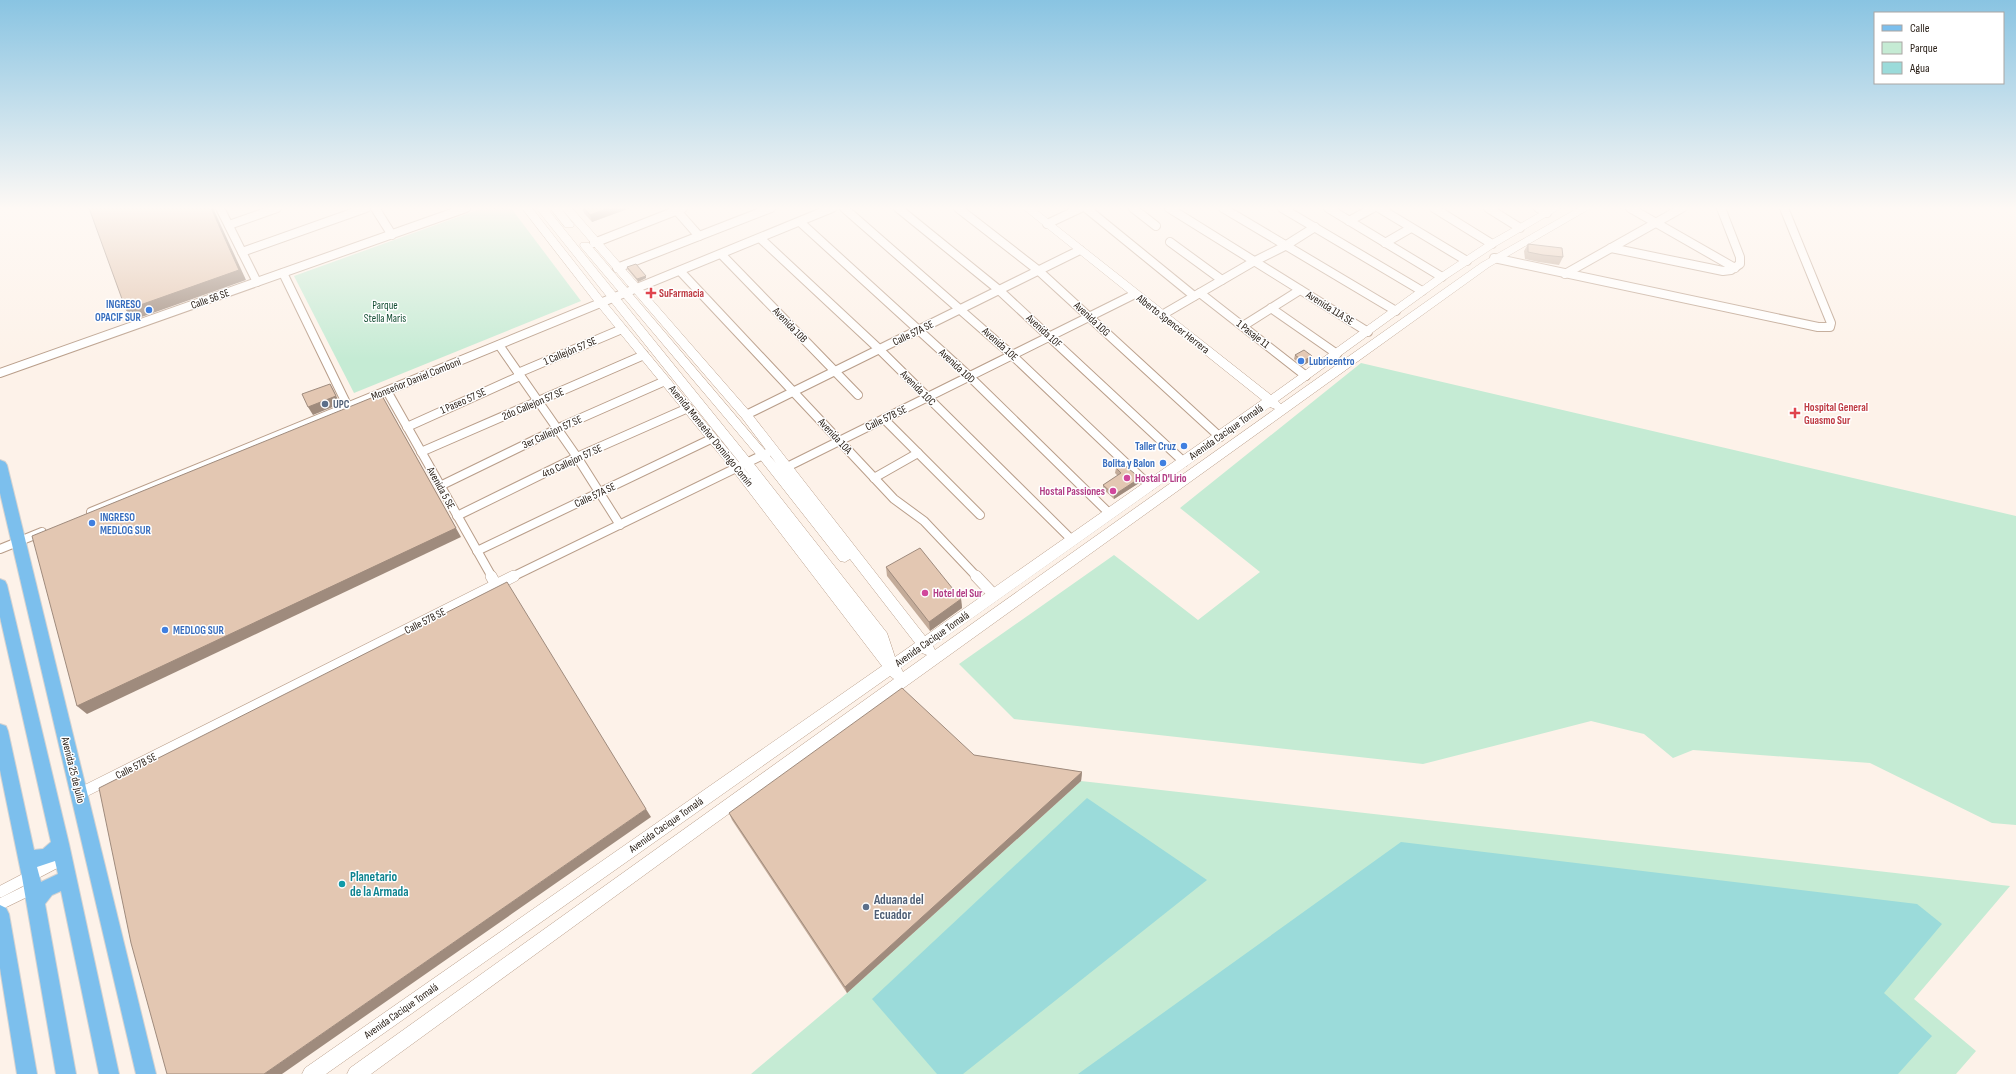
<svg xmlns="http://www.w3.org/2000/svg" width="2016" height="1074" font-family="'Sofia Sans Condensed',sans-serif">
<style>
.green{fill:#c5ebd4}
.water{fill:#9bdbda}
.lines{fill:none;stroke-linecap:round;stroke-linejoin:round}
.street-far1-casing{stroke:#b99e8a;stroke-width:10}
.street-casing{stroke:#b99e8a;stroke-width:12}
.secondary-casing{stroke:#b99e8a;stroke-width:1}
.primary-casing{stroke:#d5d3d1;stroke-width:2}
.street-far1{stroke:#fff;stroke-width:8}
.street{stroke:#fff;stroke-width:11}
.secondary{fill:#fff;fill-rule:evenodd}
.primary{fill:#7cbfed;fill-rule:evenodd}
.wall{fill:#c3ab99}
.shaded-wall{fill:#9f8b7d}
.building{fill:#e3c7b2;stroke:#9f8b7d}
.health-dot{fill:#e0444e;stroke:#fff;stroke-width:1.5}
.shop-dot{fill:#3f7fe0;stroke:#fff;stroke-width:1.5}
.service-dot{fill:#5c6f8a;stroke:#fff;stroke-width:1.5}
.hotel-dot{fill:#d1479c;stroke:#fff;stroke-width:1.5}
.culture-dot{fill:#0f9aa8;stroke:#fff;stroke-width:1.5}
.labels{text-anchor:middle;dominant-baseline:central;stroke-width:3;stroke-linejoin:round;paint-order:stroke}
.health-label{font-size:11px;font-weight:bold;fill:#be3a42;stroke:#fff;text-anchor:start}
.street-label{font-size:11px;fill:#2b2119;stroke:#fff}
.shop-label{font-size:11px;font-weight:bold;fill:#366cbe;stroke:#fff;text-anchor:end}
.park-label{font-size:11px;fill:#134e33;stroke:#fff}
.service-label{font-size:11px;font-weight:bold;fill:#4e5e75;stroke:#fff;text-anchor:start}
.hotel-label{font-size:11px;font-weight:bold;fill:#b23c85;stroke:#fff;text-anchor:start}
.near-culture-label{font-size:13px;font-weight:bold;fill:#0d838f;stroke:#fff;text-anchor:start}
.near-service-label{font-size:13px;font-weight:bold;fill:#4e5e75;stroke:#fff;text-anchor:start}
</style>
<rect width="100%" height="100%" fill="#fdf2e9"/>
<g class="green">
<path d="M483,208H511L581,301L354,393L294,276Z"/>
<path d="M1361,363L2016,516V825L1992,823L1870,763L1693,750L1673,758L1644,734L1591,721L1423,764L1014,719L959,664L1114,555L1198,620L1260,572L1180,508Z"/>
<path d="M1081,781L2010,886L1914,999L1976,1051L1956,1074H751L847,993Z"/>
</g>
<g class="water">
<path d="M1087,798L1207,880L963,1074H937L872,999Z"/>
<path d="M1401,842L1917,904L1942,924L1884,993L1932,1036L1898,1074H1078Z"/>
</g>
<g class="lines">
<defs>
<g id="street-far1">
<path d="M220,208L257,282"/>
<path d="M375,208L392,235"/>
<path d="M844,208L1012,355L1150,486"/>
<path d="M898,208L999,290L1184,462"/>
<path d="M958,208L1039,271L1220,437"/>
<path d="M1086,208L1194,296"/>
<path d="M1133,208L1156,226"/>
<path d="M1169,208L1368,332"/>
<path d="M1223,208L1396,311"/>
<path d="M1282,208L1422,291"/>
<path d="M1328,208L1442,277"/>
<path d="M1379,208L1467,261"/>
<path d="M1434,208L1492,244"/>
<path d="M1488,208L1520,228"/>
<path d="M1538,208L1547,213"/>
<path d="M1630,208L1735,268"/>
<path d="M677,211L699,236"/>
<path d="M1349,221L1373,208"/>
<path d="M800,222L969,376L1110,514"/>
<path d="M1047,224L1081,208"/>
<path d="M229,225L277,208"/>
<path d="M761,239L879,349L1072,540"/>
<path d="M1170,242L1222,280"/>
<path d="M594,243L683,208"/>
<path d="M1385,243L1411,228"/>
<path d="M1611,248L1723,271L1731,270L1740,264V257L1721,208"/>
<path d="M242,252L366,208"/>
<path d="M722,255L858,395"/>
<path d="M1494,258L1818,327H1830L1831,323L1784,208"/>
<path d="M617,268L771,208"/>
<path d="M680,271L894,499L924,521L977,577"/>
<path d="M283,273L348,407"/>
<path d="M1565,274L1682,208"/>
<path d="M1200,293L1306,376"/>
<path d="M1271,308L1337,354"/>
<path d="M1162,315L1253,262L1285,246L1315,227"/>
<path d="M1243,326L1300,290"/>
<path d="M499,345L577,457L620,525"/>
<path d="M0,373L466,208"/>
<path d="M518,373L622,329"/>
<path d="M387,391L492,577"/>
<path d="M746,415L1080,250"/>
<path d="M884,419L980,515"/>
<path d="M407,427L520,376"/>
<path d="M421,452L644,355"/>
<path d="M787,467L1135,294"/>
<path d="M874,478L918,453"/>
<path d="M440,486L563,426L665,381"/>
<path d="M91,512L832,208"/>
<path d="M457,516L577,457L688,408"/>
<path d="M0,549L42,532"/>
<path d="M477,551L713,438"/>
<path d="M512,577L769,452"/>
</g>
<g id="street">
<path d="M491,576L496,585"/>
<path d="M976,576L994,595"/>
<path d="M79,794L514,576"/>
<path d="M0,892L63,859"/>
<path d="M0,904L35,887"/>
</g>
<g id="secondary">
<path d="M522,208H532L605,301L751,477L536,208H547L751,460L887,633L895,657L915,643L850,559L845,562L840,561L759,458L581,247L580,245L581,243H589L776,463L742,418L561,208H572L750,412L925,636L1262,400L1022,208H1034L1271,395L1438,275L1488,242L1548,208H1561L1496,246L1446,279L1278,401L1281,404L1481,263L1578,208H1591L1489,267L709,828L371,1074H347L350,1068L894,679L890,676L326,1074H302L305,1068L882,666L733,471L597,305ZM1270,407L1275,409L935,650L933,646ZM922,653L927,655L903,672L901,668Z"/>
<path d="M550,208H561L574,225L573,227H565Z"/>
</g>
<g id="primary">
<path d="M0,460L5,462L7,465L156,1074H136L0,493Z"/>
<path d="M0,579L5,581L7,585L69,844L119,1074H99L61,891L52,895L45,904L76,1074H56L22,877L0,770V724L6,726L8,731L34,850L43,849L51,842L0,617ZM55,861L58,874L41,882L37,867Z"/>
<path d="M0,905L6,908L9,914L37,1074H17L0,968Z"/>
</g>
</defs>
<use href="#street-far1" class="street-far1-casing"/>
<use href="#street" class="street-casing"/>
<use href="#secondary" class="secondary-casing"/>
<use href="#primary" class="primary-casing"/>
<use href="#street-far1" class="street-far1"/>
<use href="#street" class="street"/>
<use href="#secondary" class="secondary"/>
<use href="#primary" class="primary"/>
</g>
<g class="wall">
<path d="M582,208H630L592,222L584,213Z"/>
<path d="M1528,244L1563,257L1559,265L1539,262L1525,259L1524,251Z"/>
<path d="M627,267L646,276V278L638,282L628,270Z"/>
<path d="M1295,355L1311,361L1302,366L1294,359Z"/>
<path d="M1116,468L1139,483L1114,499L1103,489V485L1118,476L1115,473Z"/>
<path d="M886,567L961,599L962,608L930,631L887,576Z"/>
<path d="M974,755L1082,772L1081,781L847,993L732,820L729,813Z"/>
</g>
<g class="shaded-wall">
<path d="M211,208H213L246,280L133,320L126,310Z"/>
<path d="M608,208H630L592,222L590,215Z"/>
<path d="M646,276V278L638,282L637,279Z"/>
<path d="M1312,356L1311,361L1302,366L1303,361Z"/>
<path d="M330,384L334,391L340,404L313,415L308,407Z"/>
<path d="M381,394L461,537L87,714L77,706Z"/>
<path d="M1140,478L1139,483L1114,499V495Z"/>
<path d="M961,599L962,608L930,631L929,622Z"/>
<path d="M1082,772L1081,781L847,993L845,987Z"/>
<path d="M646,809L651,817L282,1074H264Z"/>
</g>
<g class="building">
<path d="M89,208H211L239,270L126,310Z"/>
<path d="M584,208H608L590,215Z"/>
<path d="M1528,244L1562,248L1563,257L1543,255L1528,252Z"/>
<path d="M636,264L646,276L637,279L627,267Z"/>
<path d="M1304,350L1312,356L1303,361L1295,355Z"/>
<path d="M330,384L336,396L308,407L302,394Z"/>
<path d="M381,394L456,528L77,706L32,536Z"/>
<path d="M1123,464L1140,478L1114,495L1103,485L1121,473L1116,468Z"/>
<path d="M920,548L961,599L929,622L886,567Z"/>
<path d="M507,582L646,809L264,1074H167L131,943L99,788Z"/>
<path d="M902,688L974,755L1082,772L845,987L729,813Z"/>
</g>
<linearGradient id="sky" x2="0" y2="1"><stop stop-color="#89c4e2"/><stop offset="0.58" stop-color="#fef9f5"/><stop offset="1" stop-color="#fef9f5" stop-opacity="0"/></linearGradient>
<rect width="2016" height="359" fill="url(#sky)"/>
<g class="health-dot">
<path d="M649 287h4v4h4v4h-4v4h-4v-4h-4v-4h4z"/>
<path d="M1793 407h4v4h4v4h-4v4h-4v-4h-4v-4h4z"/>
</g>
<g class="shop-dot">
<circle cx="149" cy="310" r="4"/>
<circle cx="1301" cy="361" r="4"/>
<circle cx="1184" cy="446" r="4"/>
<circle cx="1163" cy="463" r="4"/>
<circle cx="92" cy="523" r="4"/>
<circle cx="165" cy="630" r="4"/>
</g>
<g class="service-dot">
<circle cx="325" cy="404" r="4"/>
<circle cx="866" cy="907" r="4"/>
</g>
<g class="hotel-dot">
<circle cx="1127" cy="478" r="4"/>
<circle cx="1113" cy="491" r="4"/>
<circle cx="925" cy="593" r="4"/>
</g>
<circle class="culture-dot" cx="342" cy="884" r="4"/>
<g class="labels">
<g class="health-label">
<text x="659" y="293">SuFarmacia</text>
<text x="1804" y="407">Hospital General<tspan x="1804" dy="13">Guasmo Sur</tspan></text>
</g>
<g class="street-label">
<text transform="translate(210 299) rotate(-20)">Calle 56 SE</text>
<text transform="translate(1330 308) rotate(32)">Avenida 11A SE</text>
<text transform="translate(1092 319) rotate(43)">Avenida 10G</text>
<text transform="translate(1173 324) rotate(38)">Alberto Spencer Herrera</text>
<text transform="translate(790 325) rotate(46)">Avenida 10B</text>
<text transform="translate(1044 331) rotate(42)">Avenida 10F</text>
<text transform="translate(913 333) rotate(-26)">Calle 57A SE</text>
<text transform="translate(1253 334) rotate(38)">1 Pasaje 11</text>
<text transform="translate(1000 344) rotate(42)">Avenida 10E</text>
<text transform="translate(570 351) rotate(-23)">1 Callejón 57 SE</text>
<text transform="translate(957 366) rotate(43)">Avenida 10D</text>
<text transform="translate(416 379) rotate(-22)">Monseñor Daniel Comboni</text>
<text transform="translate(918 388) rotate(45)">Avenida 10C</text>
<text transform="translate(463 401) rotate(-24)">1 Paseo 57 SE</text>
<text transform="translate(533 404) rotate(-23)">2do Callejon 57 SE</text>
<text transform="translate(886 418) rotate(-26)">Calle 57B SE</text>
<text transform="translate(552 432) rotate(-25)">3er Callejon 57 SE</text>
<text transform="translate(1226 432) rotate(-35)">Avenida Cacique Tomalá</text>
<text transform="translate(711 436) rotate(51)">Avenida Monseñor Domingo Comín</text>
<text transform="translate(835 436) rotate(47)">Avenida 10A</text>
<text transform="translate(572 461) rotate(-25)">4to Callejon 57 SE</text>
<text transform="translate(441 488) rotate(61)">Avenida 5 SE</text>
<text transform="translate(595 495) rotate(-25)">Calle 57A SE</text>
<text transform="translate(425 621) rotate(-27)">Calle 57B SE</text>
<text transform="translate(932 639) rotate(-35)">Avenida Cacique Tomalá</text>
<text transform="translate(136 766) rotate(-27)">Calle 57B SE</text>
<text transform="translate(73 770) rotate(76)">Avenida 25 de Julio</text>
<text transform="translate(666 825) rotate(-35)">Avenida Cacique Tomalá</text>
<text transform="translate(401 1011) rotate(-35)">Avenida Cacique Tomalá</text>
</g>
<g class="shop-label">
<text x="141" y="304">INGRESO<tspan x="141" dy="13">OPACIF SUR</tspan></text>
<text x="1309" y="361" text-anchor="start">Lubricentro</text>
<text x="1176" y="446">Taller Cruz</text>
<text x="1155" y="463">Bolita y Balon</text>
<text x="100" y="517" text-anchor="start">INGRESO<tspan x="100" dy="13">MEDLOG SUR</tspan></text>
<text x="173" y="630" text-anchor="start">MEDLOG SUR</text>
</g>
<g class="park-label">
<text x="385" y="305">Parque<tspan x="385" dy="13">Stella Maris</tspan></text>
</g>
<g class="service-label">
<text x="333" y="404">UPC</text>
</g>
<g class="hotel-label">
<text x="1135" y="478">Hostal D'Lirio</text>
<text x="1105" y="491" text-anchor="end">Hostal Passiones</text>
<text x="933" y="593">Hotel del Sur</text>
</g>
<g class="near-culture-label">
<text x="350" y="877">Planetario<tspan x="350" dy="15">de la Armada</tspan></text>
</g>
<g class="near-service-label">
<text x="874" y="900">Aduana del<tspan x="874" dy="15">Ecuador</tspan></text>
</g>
</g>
<rect x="1874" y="12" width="130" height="72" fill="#ffffff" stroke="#aaa6a3"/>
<rect x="1882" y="25" width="20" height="6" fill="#7cbfed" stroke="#aaa6a3"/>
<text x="1910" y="32" font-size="12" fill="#2b2119">Calle</text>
<rect x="1882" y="42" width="20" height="12" fill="#c5ebd4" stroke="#aaa6a3"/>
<text x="1910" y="52" font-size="12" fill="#2b2119">Parque</text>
<rect x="1882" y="62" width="20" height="12" fill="#9bdbda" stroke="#aaa6a3"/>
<text x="1910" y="72" font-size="12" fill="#2b2119">Agua</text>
</svg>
